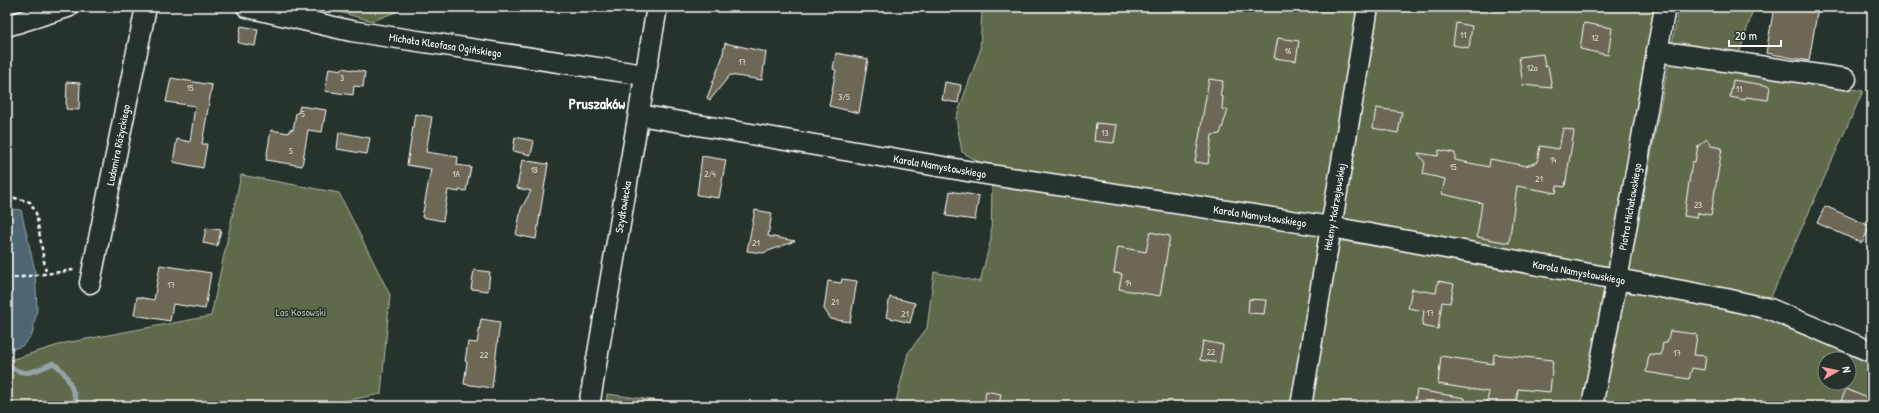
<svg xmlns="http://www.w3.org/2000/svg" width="1879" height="413" font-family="'Patrick Hand',sans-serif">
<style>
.green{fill:#5f6b4c;stroke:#afb5a6;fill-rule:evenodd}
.water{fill:#4e6672;stroke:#95a3aa}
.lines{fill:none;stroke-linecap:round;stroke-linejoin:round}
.stream{stroke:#95a3aa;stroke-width:5}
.building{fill:#6d6756;stroke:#fff}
.minor-casing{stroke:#fff;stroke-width:23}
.path{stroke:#fff;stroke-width:2.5;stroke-dasharray:4 3;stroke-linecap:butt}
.minor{stroke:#26332d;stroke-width:20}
.labels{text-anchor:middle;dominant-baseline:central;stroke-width:3;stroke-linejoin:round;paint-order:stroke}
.number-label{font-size:9px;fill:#dad9d5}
.street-label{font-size:11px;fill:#fff;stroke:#26332d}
.park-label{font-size:11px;fill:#b7bcae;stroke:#26332d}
.district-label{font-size:15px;font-weight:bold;fill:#fff;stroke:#26332d}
</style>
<rect width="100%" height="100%" fill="#26332d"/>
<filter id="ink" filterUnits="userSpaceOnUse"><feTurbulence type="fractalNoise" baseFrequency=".025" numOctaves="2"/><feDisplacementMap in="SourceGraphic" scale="8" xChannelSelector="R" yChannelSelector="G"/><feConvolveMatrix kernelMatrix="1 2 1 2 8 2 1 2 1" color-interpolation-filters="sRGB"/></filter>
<g filter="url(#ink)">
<g class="green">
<path d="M321,7H398L396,12L372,21Z"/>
<path d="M982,7H1359L1325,221L991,169L962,152L956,118L980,51Z"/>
<path d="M1377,7H1657L1609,272L1341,223Z"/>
<path d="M1679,7H1754L1734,70L1863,91L1771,297L1628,276Z"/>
<path d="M241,175L339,193L390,295L381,394L333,403L330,406H7V361L65,343L211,316Z"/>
<path d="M992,183L1322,233L1294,406H895L908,353L927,328L934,272L980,282L991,239Z"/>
<path d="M1343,241L1606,285L1768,317L1872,365V406H1306L1334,244ZM1825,359H1849V383H1825Z"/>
<path d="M607,394L699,406H606Z"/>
</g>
<path class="water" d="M7,208L21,210L35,271L37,309L32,335L22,346L7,351Z"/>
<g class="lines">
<path class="stream" d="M7,362C21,380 36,371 53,363C69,373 72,389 78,406"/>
</g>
<g class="building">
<path d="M1774,7H1818L1809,61L1766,53Z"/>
<path d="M1456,23L1472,26L1469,48L1453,45Z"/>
<path d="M1584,23L1612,28L1608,55L1580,49Z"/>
<path d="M241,26L258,29L255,46L238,43Z"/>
<path d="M1278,38L1299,41L1296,61L1274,58Z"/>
<path d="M725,43L766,52L762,80L730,75L710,100L707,98L722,58Z"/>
<path d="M836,53L868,59L859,113L829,106L836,70L833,69Z"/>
<path d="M1543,54L1545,67L1548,66L1552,88L1523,85L1519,57Z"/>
<path d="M329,68L342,70V68L365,72L363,87L354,86L353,95L325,91Z"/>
<path d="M171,78L212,85L202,144H207L203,168L173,162L177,139L190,142L195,106L166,102Z"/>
<path d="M1209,79L1223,81L1220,96L1223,97L1222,109L1228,110L1220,134L1212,135L1208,164L1195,162Z"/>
<path d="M1733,80L1770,86L1768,100L1746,97L1745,100L1730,97Z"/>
<path d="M67,82L80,83L79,110L66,109Z"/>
<path d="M945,82L961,85L958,103L942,100Z"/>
<path d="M300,106L326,110L322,132L308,130L302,166L266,160L271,130L289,133L290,129L293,130L296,113H298Z"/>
<path d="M1376,108L1402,112L1398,133L1373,128Z"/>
<path d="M415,114L432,117L426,152L458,157L457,165L471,167L466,191L459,190V192L448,190L443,221L422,217L431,169L407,165Z"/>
<path d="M1096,123L1117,125L1114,143L1094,141Z"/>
<path d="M1563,128L1574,131L1565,187L1557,186L1556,193L1517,186L1509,243L1477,237L1482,203L1442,194L1445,179L1423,174L1425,163L1418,153L1438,156L1439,150L1455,153V160L1489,167L1490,159L1526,166L1537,162L1540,146L1559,149Z"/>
<path d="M339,132L370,138L367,154L337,149Z"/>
<path d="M515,137L534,141L531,155L513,151Z"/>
<path d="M1707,139L1711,146L1722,148L1711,215L1698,213L1697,218L1684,216L1692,162H1695L1698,146Z"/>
<path d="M702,156L726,160L719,198L697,195Z"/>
<path d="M522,160L546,164L547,163L548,164L536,239L516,235L521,209L531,191L517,188Z"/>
<path d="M950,191L979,196L975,220L946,216Z"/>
<path d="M1825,206L1870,226L1862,243L1817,223Z"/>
<path d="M755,210L772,213L768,236L795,241L763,253L747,251Z"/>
<path d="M206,228L221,230L217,246L203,243Z"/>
<path d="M1150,232L1170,236L1160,296L1119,289L1122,274L1114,273L1118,247L1146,252Z"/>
<path d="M160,265L211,273L205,309L173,304L170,321L134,315L137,297L154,300Z"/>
<path d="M474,270L490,272L488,291L471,289Z"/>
<path d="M842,279L857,281L850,322L831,319L824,309L828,281L841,283Z"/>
<path d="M1438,281L1454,284L1450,303L1442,302L1438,329L1422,326L1424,311L1408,308L1412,289L1436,293Z"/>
<path d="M890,297L915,303L910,323L886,317Z"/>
<path d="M1249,299L1266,300L1264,314L1248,313Z"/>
<path d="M481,319L500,322L492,388L464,384L467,362L465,361L468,342L477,343Z"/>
<path d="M1670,331L1695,334L1697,336L1694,355L1706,356L1704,370L1692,368L1689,379L1646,372L1649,354L1661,355L1663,343H1667Z"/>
<path d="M1203,341L1223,345L1220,363L1200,360Z"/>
<path d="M1494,354L1553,360L1550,392L1518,389L1516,406H1486L1489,392L1438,384L1441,356L1493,364Z"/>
<path d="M1846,389L1872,400V406H1839Z"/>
<path d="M1417,390L1465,398V406H1414Z"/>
<path d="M986,391L1001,394L999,406H984Z"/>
</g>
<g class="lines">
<defs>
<g id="minor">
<path id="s1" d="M247,7L351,31L645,75"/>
<path d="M7,26L68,7"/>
<path d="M1657,51L1846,79"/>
<path id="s2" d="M639,115L985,174L1331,227L1726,299L1770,309L1872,352"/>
<path id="s3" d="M90,283L146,7"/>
<path id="s4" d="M589,406L657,7"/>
<path id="s5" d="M1301,406L1368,7"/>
<path id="s6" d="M1592,406L1617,280L1665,7"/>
</g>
</defs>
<use href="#minor" class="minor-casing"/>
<g class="path">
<path d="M7,196L30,202L36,213L46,273"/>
<path d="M7,279L74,270"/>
</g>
<use href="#minor" class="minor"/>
</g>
</g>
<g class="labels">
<g class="number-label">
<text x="1463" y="35">11</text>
<text x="1595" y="38">12</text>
<text x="1288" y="51">16</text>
<text x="742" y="62">17</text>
<text x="1532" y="68">12a</text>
<text x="342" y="78">3</text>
<text x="190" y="88">15</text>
<text x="1739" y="89">11</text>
<text x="844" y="97">3/5</text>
<text x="303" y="114">5</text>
<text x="1105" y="133">13</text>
<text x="291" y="151">5</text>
<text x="1553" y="160">14</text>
<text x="1453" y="167">15</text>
<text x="534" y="170">18</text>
<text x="456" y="174">1A</text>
<text x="710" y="174">2/4</text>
<text x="1539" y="179">21</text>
<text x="1698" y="205">23</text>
<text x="756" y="243">21</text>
<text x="1128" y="283">14</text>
<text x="171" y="285">17</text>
<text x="835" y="302">21</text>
<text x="1430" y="313">17</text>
<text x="905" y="314">21</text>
<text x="1211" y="352">22</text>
<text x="1677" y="353">17</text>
<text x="484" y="355">22</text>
</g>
<g class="street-label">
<text stroke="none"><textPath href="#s1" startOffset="202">Michała Kleofasa Ogińskiego</textPath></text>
<text stroke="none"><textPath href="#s3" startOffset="141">Ludomira Różyckiego</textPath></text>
<text stroke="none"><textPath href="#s2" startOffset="305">Karola Namysłowskiego</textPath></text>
<text stroke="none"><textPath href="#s5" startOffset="202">Heleny Modrzejewskiej</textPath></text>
<text stroke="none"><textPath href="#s4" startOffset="202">Szydłowiecka</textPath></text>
<text stroke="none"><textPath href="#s6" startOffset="203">Piotra Michałowskiego</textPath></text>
<text stroke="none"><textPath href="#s2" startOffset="629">Karola Namysłowskiego</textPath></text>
<text stroke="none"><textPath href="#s2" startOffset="953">Karola Namysłowskiego</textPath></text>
</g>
<g class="park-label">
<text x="301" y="312">Las Kosowski</text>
</g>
<g class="district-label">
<text x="597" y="103">Pruszaków</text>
</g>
</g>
<rect width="1879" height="413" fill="none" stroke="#26332d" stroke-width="24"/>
<rect x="12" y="12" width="1855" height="389" fill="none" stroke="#fff" stroke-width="1.5" filter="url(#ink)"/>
<g transform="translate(1837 371) rotate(81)"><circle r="19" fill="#26332d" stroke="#7d8581"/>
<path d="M0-3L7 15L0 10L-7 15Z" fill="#ff9aa2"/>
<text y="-6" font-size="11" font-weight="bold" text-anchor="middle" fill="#ffffff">N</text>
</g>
<path d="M1729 40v6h52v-6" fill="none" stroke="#ffffff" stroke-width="2"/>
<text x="1735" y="40" font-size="12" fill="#ffffff" stroke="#26332d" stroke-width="3" paint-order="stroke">20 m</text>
</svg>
